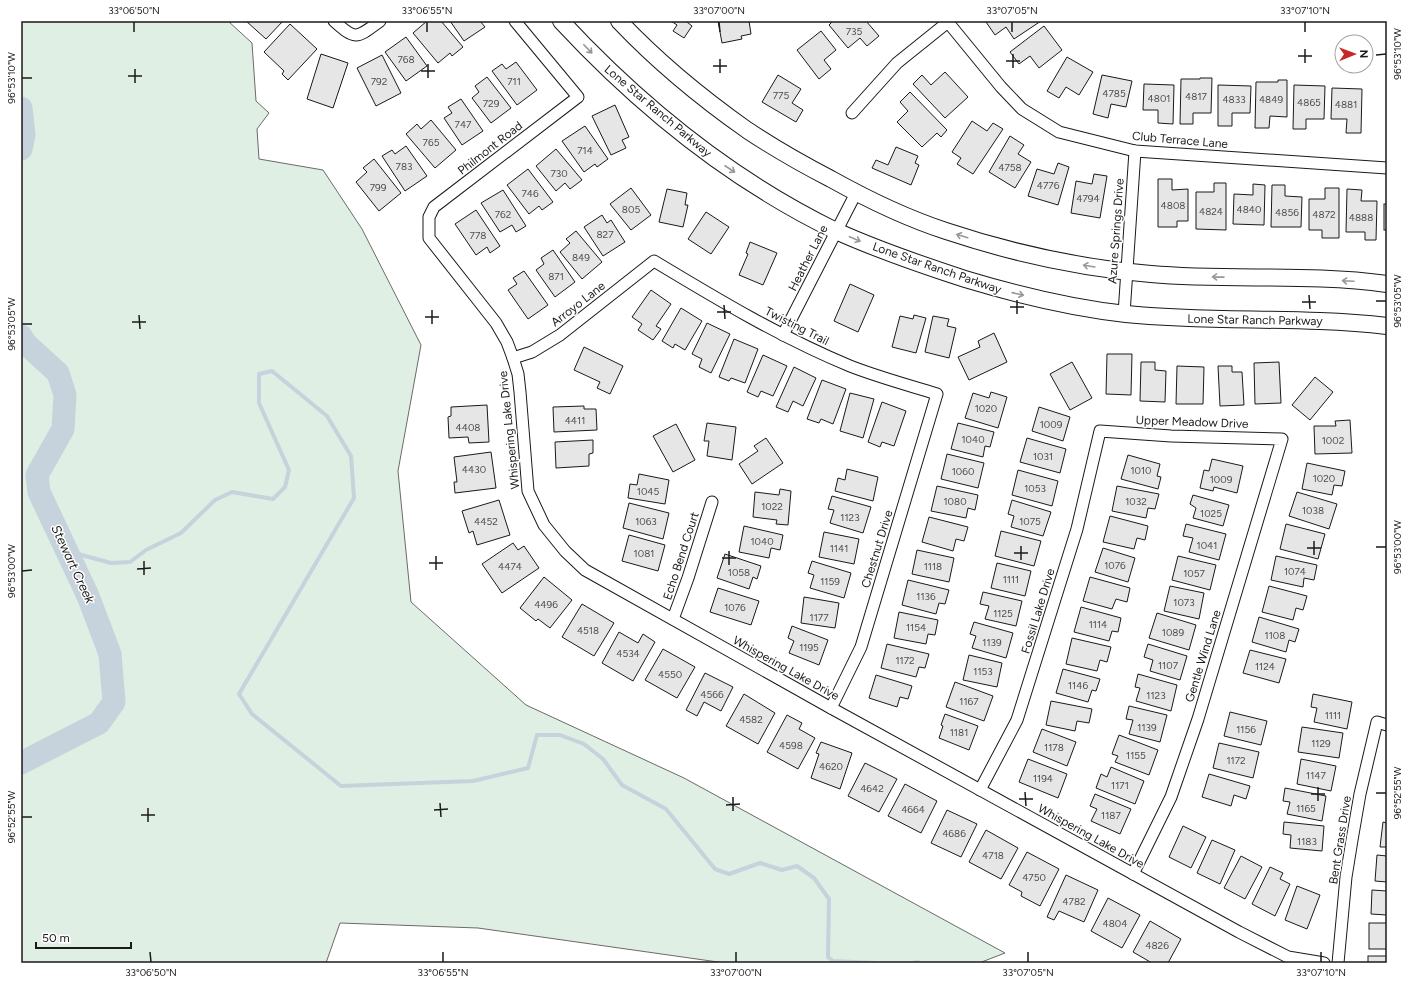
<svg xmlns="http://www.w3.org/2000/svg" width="1408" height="984" font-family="Figtree,sans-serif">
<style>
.green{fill:#e0efe3;stroke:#6a6a6a}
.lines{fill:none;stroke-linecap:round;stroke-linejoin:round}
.stream{stroke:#c6d2dc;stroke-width:4}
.river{stroke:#c6d2dc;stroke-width:23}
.building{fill:#e6e6e6;stroke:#1a1a1a}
.minor-casing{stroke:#1a1a1a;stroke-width:13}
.secondary-casing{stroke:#1a1a1a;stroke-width:18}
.minor{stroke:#fff;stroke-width:11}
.secondary{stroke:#fff;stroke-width:16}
.oneway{stroke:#989898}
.ticks{fill:none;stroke:#1a1a1a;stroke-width:1.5}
.labels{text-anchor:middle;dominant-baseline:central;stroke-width:3;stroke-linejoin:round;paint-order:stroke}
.number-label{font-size:10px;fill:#4d4d4d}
.street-label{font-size:12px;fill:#1a1a1a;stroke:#fff}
.water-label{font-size:13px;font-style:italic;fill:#1a1a1a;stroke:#fff}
.neatline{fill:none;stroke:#1a1a1a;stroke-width:1.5}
.ticks-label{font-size:10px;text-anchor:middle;fill:#1a1a1a}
</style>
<rect width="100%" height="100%" fill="#fff"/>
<path class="green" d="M21,21H228L252,43L256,101L269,113L257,129L259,159L323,170L362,229L421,345L398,471L411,602L526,705L684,778L1005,953L979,963H725L478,928L340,923L326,963H21Z"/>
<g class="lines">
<g class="stream">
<path d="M67,551L111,563L130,562L146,550L181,533L215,500L232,492L273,499L285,487L289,470L259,403V374L272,371L327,416L351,456L354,498L239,694L252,714L341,786L473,781L528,768L537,735H560L584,744L603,759L622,785L666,809L715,869L729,874L760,863L782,870L797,866L814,878L829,899L828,957L833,961L875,963"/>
<path d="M912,963L918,962L920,963"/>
</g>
<g class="river">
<path d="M21,108L24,135L21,149"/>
<path d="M21,336L25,343L58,373L65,395L63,429L37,475L39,492L88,596L110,654L114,702L99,723L21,763"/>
</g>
</g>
<g class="building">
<path d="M246,21H283L266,39Z"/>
<path d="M427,21H441L463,47L452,56L450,53L438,63L413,33Z"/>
<path d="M450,21H480L485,27L464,41Z"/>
<path d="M671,21H688L687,22L692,26L684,38L673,31L677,25Z"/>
<path d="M718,21H749L751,34L741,36L742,39L722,43Z"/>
<path d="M833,21H866L879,36L867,46L860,38L848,48L829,25Z"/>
<path d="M988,21H1041L1014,39L1006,27L995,35L986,22Z"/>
<path d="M290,24L317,49L288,80L282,74L284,71L264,52Z"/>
<path d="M1044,26L1062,50L1039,68L1030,56L1019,64L1010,52Z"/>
<path d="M821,31L836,50L824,60L831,69L819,79L797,50Z"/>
<path d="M406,37L427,66L406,81L385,52Z"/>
<path d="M321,54L348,63L333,108L307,99Z"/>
<path d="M382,55L401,93L376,106L357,68Z"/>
<path d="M1067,57L1093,72L1079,95L1066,87L1059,98L1047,91Z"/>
<path d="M516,62L537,90L517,105L492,71L502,64L506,69Z"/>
<path d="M945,72L968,97L945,118L913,84L922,75L931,85Z"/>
<path d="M778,75L801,89L792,103L803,110L796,122L762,102Z"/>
<path d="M1102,75L1132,81L1126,107L1111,104L1108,118L1093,114Z"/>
<path d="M487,77L511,108L491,123L472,98L479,92L475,86Z"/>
<path d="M1200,78H1212L1211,113H1193V124H1180L1181,79H1200Z"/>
<path d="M1278,80H1287V117L1270,116L1269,128H1255L1256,82H1278Z"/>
<path d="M1144,84L1174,85L1173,124L1158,123V110H1143Z"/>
<path d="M1218,85L1251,86L1250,113H1232V126H1218Z"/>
<path d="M1294,85L1325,86L1324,119H1306V129H1293Z"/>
<path d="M1332,88L1362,89L1361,133H1346L1347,119H1331Z"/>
<path d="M910,92L947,130L941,137L937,133L922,147L897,122L908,111L900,102Z"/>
<path d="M461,99L483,131L462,145L444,118L452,113L448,107Z"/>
<path d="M615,105L629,137L622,140L626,148L611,155L592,116Z"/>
<path d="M431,120L456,150L435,168L406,134L417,124L421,129Z"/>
<path d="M972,121L987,131L993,123L1003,129L973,174L957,164L961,158L952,152Z"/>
<path d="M585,126L608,159L597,167L595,164L584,172L562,141Z"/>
<path d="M1010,136L1024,145L1018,154L1031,162L1015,188L989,172Z"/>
<path d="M406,146L427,176L405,191L382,156L392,150L395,154Z"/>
<path d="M896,147L918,156L915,163L919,165L911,185L872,168L876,160L888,165Z"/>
<path d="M556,149L582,180L570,189L565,183L556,191L536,166Z"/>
<path d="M374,159L401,193L379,211L356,182L367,172L363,168Z"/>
<path d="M1058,163L1069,167L1058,205L1028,196L1037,169L1054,174Z"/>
<path d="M528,169L553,202L542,210L539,206L529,214L507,185Z"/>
<path d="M1094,174L1107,176L1100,218L1071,213L1076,181L1092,184Z"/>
<path d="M1158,179H1172V190L1188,189V221H1177V227H1158Z"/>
<path d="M1214,183H1226V230L1196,229V192H1214Z"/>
<path d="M1253,184L1265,185L1264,225L1233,224L1234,194L1253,195Z"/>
<path d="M1272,185H1285V196L1302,197L1301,227H1271Z"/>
<path d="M631,188L651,215L631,230L610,204Z"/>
<path d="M1325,188H1339V238H1322V230H1309V199H1325Z"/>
<path d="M667,189L687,193L685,205H688L683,227L659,222Z"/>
<path d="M1347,189L1362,190L1361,201H1377L1376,240H1365V232H1346Z"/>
<path d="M503,190L526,226L516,232L512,225L500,232L481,203Z"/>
<rect x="1384" y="204" width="3" height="26"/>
<path d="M476,210L500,246L490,253L487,247L476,255L455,224Z"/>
<path d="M706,212L729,227L711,254L688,239Z"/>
<path d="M602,215L607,223L611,220L625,242L603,256L584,227Z"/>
<path d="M576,231L602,262L582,279L560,252L570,243L566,239Z"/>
<path d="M750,242L777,253L763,285L739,275L748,254L746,253Z"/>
<path d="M553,250L575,282L555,297L536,270L544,264L541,258Z"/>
<path d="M524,271L548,305L528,319L508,290L517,284L513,278Z"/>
<path d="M850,284L874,295L858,332L834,321Z"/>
<path d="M651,290L671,304L656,326L661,329L653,340L638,330L642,324L632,317Z"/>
<path d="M681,308L702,321L685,350L675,344L673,348L662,341Z"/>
<path d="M914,315L926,318L916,353L892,347L900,316L913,319Z"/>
<path d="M933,316L949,319L947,326L956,328L949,358L925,352Z"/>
<path d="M707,323L730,334L711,373L699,367L702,359L692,354Z"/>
<path d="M994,333L1007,362L969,380L958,357L980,347L978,341Z"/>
<path d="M734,339L758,349L745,383L731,378L729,381L719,377Z"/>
<path d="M584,347L623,366L610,394L597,388L600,382L574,370Z"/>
<path d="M1107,354H1132L1131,395L1106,394Z"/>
<path d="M763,355L787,366L773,396L761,391L758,397L747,392Z"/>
<path d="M1072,362L1092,398L1070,410L1050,374Z"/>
<path d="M1141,362H1155V370L1166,371L1165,402L1140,401Z"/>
<path d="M1279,362L1281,403L1255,404L1254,363Z"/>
<path d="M1177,366L1204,367L1203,404H1176Z"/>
<path d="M1218,366H1232V372H1242L1244,405L1220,406Z"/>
<path d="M794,367L816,378L803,406L793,401L788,412L776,407Z"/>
<path d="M1315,377L1333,392L1310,420L1292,405Z"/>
<path d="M822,380L846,389L833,424L821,419L819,423L807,419Z"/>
<path d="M991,392L1007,397L998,428L965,418L973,393L989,398Z"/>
<path d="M850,393L874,399L863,438L840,431Z"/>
<path d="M882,402L906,411L894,446L882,442L880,447L868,442Z"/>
<path d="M487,405L489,442L469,443L468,437L449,438L448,417L451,416V407Z"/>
<path d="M584,406V409H596L597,430L554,432L553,407Z"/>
<path d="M1039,407L1070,417L1063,441L1032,431Z"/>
<path d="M1350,420L1352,453L1315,454L1314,426H1336L1335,421Z"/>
<path d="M707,423L736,427L732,460L707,456L709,441H704Z"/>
<path d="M958,423L994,432L990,447L985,446L983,457L951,449Z"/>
<path d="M676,424L695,460L673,472L653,436Z"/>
<path d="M766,438L783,463L752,484L739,464L758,451L754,446Z"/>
<path d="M1027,438L1066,449L1060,473L1020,462Z"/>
<path d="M593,440V453L589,454V466L556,468L555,442Z"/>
<path d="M491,452L496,488L455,493L454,482H457L454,457Z"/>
<path d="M947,454L984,463L978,488L941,479Z"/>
<path d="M1128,455L1160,464L1157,476L1161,477L1158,489L1121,479Z"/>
<path d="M1212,459L1243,466L1237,493L1214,487L1213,491L1200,488L1204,470L1209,471Z"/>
<path d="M1307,463L1345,471L1342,486L1334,485L1332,495L1302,489Z"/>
<path d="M847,469L878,477L873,501L835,491L838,478L845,480Z"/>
<path d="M1018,470L1058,481L1052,506L1012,495Z"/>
<path d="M639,474L669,480L665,504L628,498L630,484L637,485Z"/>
<path d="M937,486L978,495L975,510L968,508L966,518L931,511Z"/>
<path d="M1117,486L1159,494L1155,509L1148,508L1146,518L1112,511Z"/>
<path d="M780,489L791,491L788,525L776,524L777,520L753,517L755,492L779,495Z"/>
<path d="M1297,492L1337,504L1329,529L1289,516Z"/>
<path d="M1193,495L1229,505L1223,526L1193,518L1196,508L1190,504Z"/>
<path d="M832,496L871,507L863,533L830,523L834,510L828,509Z"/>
<path d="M499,500L510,535L477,545L473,531L469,533L462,511Z"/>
<path d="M1012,500L1051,512L1043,536L1011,527L1014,516L1008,514Z"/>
<path d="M629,503L669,513L663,539L623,528Z"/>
<path d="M1110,516L1148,526L1145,540L1137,538L1134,549L1103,542Z"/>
<path d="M929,517L968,527L964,541L956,539L953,551L922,542Z"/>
<path d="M1186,524L1226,534L1219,560L1189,552L1193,538L1183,536Z"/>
<path d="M1286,524L1325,534L1318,559L1280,549Z"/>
<path d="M744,526L783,535L780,550L771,548L769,558L739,552Z"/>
<path d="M1001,531L1041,541L1034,566L995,556Z"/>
<path d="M824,532L859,539L854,564L819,557Z"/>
<path d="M629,535L665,545L658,571L622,561Z"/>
<path d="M513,543L518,550L524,546L539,568L502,593L482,564Z"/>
<path d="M1103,548L1135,558L1128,582L1095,572Z"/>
<path d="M917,550L954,558L949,582L912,574Z"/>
<path d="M725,554L761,566L757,579L753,577L749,589L717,578Z"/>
<path d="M1178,556L1216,565L1210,590L1172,580Z"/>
<path d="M1276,556L1317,565L1314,580L1304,578L1303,587L1271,580Z"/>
<path d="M812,561L851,573L844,598L810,588L814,575L808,573Z"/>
<path d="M997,563L1031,571L1025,596L991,588Z"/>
<path d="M544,577L572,600L550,628L538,619L536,621L520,608Z"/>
<path d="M1090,577L1130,588L1127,602L1116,599L1112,609L1083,601Z"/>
<path d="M908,580L949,590L945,604L939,603L936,614L902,605Z"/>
<path d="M1170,586L1204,593L1199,619L1164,611Z"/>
<path d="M1269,586L1307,596L1303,610L1296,608L1293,620L1262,612Z"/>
<path d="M718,588L759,601L751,625L710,612Z"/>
<path d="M983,592L1022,601L1016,626L985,619L989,606L980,604Z"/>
<path d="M804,597L839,603L835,628L801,623Z"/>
<path d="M582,604L614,623L594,656L562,637Z"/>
<path d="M1081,607L1121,618L1118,632L1112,631L1109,641L1074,632Z"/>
<path d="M899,612L938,620L935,635L928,634L926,644L894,638Z"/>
<path d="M1157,613L1196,625L1189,650L1149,638Z"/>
<path d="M1259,617L1299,629L1295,642L1289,640L1286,652L1252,642Z"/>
<path d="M974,622L1013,633L1006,658L972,648L976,636L970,634Z"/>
<path d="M792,626L828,640L819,665L789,653L794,641L788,638Z"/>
<path d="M619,632L638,643L643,634L655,642L633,681L602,663Z"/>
<path d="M1072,638L1111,647L1107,662L1100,660L1097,671L1066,664Z"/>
<path d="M887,644L929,654L925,668L919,667L916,677L881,668Z"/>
<path d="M1148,644L1187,656L1180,680L1150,671L1153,660L1144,657Z"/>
<path d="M663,649L695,667L677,698L645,680Z"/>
<path d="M1250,650L1286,659L1279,683L1243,673Z"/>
<path d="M969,655L1002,663L997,687L963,680Z"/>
<path d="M1063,669L1100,679L1096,691L1092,690L1088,702L1056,693Z"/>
<path d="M705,673L733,687L721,711L704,702L697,716L686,710Z"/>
<path d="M1138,674L1177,685L1171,711L1136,701L1140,688L1135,687Z"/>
<path d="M876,675L912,686L908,699L900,697L897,707L869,698Z"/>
<path d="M955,682L993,696L984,721L946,707Z"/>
<path d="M744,694L775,713L758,744L726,726Z"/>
<path d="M1313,694L1352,702L1347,729L1314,722L1317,708L1311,707Z"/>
<path d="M1051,701L1092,709L1089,723L1077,721L1075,731L1046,725Z"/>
<path d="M1129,706L1167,715L1160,742L1129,734L1133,720L1126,719Z"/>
<path d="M1230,712L1267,721L1261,745L1224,736Z"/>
<path d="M945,714L978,726L969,750L939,738L943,726L941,725Z"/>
<path d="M787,715L802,723L799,729L815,738L798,769L767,752Z"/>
<path d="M1302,727L1343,733L1339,758L1298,752Z"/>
<path d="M1042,729L1076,742L1067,766L1033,752Z"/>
<path d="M1119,735L1158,750L1149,775L1115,762L1118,756L1112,754Z"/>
<path d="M821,742L852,753L840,789L811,778L819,754L816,753Z"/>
<path d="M1219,743L1259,752L1253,778L1213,768Z"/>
<path d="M1028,759L1067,774L1058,798L1019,782Z"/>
<path d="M1301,759L1336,766L1331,791L1297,784Z"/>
<path d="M865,763L897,779L879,812L848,796Z"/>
<path d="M1111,767L1144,781L1135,804L1096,788L1101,774L1107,777Z"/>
<path d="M1209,774L1250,786L1246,799L1234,795L1231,806L1202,797Z"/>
<path d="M905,784L937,801L921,833L888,816Z"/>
<path d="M1285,788L1326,796L1322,821L1287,814L1290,802L1283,801Z"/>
<path d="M1095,794L1131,809L1120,834L1091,821L1097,809L1090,806Z"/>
<path d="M947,810L977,824L961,857L931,843Z"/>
<path d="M1284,822L1324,826L1322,851L1290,848L1291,835L1283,834Z"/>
<path d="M1383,822L1387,823V847H1380Z"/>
<path d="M1183,826L1206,837L1191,868L1169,857Z"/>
<path d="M986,830L1018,848L1001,879L969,862Z"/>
<path d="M1212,840L1235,850L1220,884L1197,873Z"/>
<path d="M1027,852L1059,869L1040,906L1021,896L1022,892L1009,885Z"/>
<path d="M1377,855L1387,856V882L1375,881Z"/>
<path d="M1241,856L1262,867L1245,899L1224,888Z"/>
<path d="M1270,867L1283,873L1280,879L1290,884L1275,916L1252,904Z"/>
<path d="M1066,875L1098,890L1084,922L1059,911L1054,920L1047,917Z"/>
<path d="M1297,886L1320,895L1307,929L1285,920Z"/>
<path d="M1372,890L1387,891V915L1371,914Z"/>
<path d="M1108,898L1140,915L1122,948L1091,931Z"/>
<path d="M1150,921L1181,939L1168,963H1152L1133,952Z"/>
<rect x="1369" y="923" width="18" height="26"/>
<rect x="1368" y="956" width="19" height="7"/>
</g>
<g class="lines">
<defs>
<g id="minor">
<path d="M334,21C356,41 357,38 380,21"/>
<path d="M515,21L578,97L434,207L429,217V238L496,323L507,342L513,358L518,374L520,392L528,491L544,525L565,551L585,570L831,708L1239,932L1288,957L1324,963"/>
<path d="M947,21L1001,87L1022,109L1059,132L1135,151L1387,168"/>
<path d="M852,113L897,63L948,22"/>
<path d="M1124,314L1135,151"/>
<path d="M783,335L856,193"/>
<path d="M513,358L532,352L560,335L654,261C717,299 782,338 850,366C878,377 908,385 937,394L861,647L831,708"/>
<path d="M673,619L688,578L712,502"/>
<path d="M980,790L1017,720L1077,529L1100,431L1171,436L1282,439L1198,719L1171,797L1133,874"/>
<path d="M1338,963L1346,877L1352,840L1360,794L1377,722L1387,725"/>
</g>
<g id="secondary">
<path d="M561,21C640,106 731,180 836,231C878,250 922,265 965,279C1018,295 1071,308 1126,314C1213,323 1300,316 1387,326"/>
<path d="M619,21C656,60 703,99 747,130C774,148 802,164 831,179C867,199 906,218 946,231C1012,253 1081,268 1151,274C1230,281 1309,273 1387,284"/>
</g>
</defs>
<use href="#minor" class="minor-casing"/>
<use href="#secondary" class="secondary-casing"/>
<use href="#minor" class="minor"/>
<use href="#secondary" class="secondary"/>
</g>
<defs><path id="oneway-shaft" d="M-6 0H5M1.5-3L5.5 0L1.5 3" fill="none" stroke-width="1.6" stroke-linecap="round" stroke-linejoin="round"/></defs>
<g class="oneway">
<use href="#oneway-shaft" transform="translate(588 49) rotate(46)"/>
<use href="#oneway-shaft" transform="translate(730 169) rotate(33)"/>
<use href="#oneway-shaft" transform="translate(962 236) rotate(-163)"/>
<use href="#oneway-shaft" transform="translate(855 239) rotate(23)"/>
<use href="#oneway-shaft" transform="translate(1089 266) rotate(-171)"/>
<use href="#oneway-shaft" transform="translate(1218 277) rotate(-179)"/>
<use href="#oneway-shaft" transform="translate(1348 281) rotate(-177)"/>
<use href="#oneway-shaft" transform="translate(1018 294) rotate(13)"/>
</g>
<path class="ticks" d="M134,22V32M427,22V32M719,22L720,32M1012,22V32M1305,22V32M1305,49V63M1013,54V68M1376,55L1386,54M1298,56H1312M720,59V73M1006,61H1020M428,64V78M713,66H727M135,69V83M421,71H435M128,76H142M22,78H32M1309,295L1310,309M1017,300V314M1376,301H1386M1302,302H1316M724,305L725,319M1010,307H1024M432,310V324M717,312H731M139,315L140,329M425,317H439M132,322H146M22,324H32M1314,541V555M1021,546V560M1376,547H1386M1307,548H1321M729,551V565M1014,553H1028M436,556V570M722,558H736M144,561V575M429,563H443M137,569L151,568M22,571L32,570M1318,787V801M1025,792L1026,806M1376,793H1386M1311,794H1325M733,797V811M1019,799H1033M440,803L441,817M726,805L740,804M148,808V822M434,810L448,809M141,815H155M22,817H32M150,952L151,962M443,952V962M736,952V962M1028,952V962M1321,952V962"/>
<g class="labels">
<g class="number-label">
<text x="854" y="31">735</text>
<text x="406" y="59">768</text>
<text x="379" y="81">792</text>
<text x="514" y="81">711</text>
<text x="1114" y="93">4785</text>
<text x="781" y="95">775</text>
<text x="1196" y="96">4817</text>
<text x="1159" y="98">4801</text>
<text x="1234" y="99">4833</text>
<text x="1271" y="99">4849</text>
<text x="1309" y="102">4865</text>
<text x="491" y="103">729</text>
<text x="1346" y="104">4881</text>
<text x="463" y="124">747</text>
<text x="431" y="142">765</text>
<text x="585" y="150">714</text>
<text x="404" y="166">783</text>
<text x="1010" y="167">4758</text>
<text x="559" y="173">730</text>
<text x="1048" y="185">4776</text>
<text x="378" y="187">799</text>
<text x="530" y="193">746</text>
<text x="1088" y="198">4794</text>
<text x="1173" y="205">4808</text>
<text x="631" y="209">805</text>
<text x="1249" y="209">4840</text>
<text x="1211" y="211">4824</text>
<text x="1287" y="212">4856</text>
<text x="503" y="214">762</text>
<text x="1324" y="214">4872</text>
<text x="1361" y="217">4888</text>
<text x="605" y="234">827</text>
<text x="478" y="235">778</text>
<text x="581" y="257">849</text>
<text x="556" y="276">871</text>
<text x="986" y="408">1020</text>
<text x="575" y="420">4411</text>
<text x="1051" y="424">1009</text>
<text x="468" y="427">4408</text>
<text x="973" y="439">1040</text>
<text x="1333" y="440">1002</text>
<text x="1043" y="456">1031</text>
<text x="474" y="469">4430</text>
<text x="1141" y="470">1010</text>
<text x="963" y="471">1060</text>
<text x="1324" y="478">1020</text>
<text x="1221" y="479">1009</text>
<text x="1035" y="488">1053</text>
<text x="648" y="491">1045</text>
<text x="955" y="501">1080</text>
<text x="1136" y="501">1032</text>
<text x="772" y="506">1022</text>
<text x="1313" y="510">1038</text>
<text x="1211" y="513">1025</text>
<text x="850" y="517">1123</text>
<text x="486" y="521">4452</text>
<text x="646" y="521">1063</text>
<text x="1030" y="521">1075</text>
<text x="762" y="541">1040</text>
<text x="1207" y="545">1041</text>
<text x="839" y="548">1141</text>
<text x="644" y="553">1081</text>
<text x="1115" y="565">1076</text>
<text x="510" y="566">4474</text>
<text x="933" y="566">1118</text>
<text x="1295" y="571">1074</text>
<text x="739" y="572">1058</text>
<text x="1194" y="573">1057</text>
<text x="1011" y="579">1111</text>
<text x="830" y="581">1159</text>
<text x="926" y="596">1136</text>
<text x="1184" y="602">1073</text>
<text x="546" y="604">4496</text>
<text x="735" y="607">1076</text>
<text x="1003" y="613">1125</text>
<text x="819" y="617">1177</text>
<text x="1098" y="624">1114</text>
<text x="916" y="627">1154</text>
<text x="588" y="630">4518</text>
<text x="1173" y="632">1089</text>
<text x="1275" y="635">1108</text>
<text x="992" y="642">1139</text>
<text x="809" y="647">1195</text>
<text x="628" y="653">4534</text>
<text x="905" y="660">1172</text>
<text x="1168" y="665">1107</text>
<text x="1265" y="666">1124</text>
<text x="983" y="671">1153</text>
<text x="670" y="674">4550</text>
<text x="1078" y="685">1146</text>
<text x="712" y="694">4566</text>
<text x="1156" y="695">1123</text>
<text x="969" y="701">1167</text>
<text x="1333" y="715">1111</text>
<text x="751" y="719">4582</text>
<text x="1147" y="727">1139</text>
<text x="1246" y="729">1156</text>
<text x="959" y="732">1181</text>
<text x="1321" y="743">1129</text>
<text x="791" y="745">4598</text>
<text x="1054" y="747">1178</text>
<text x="1136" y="755">1155</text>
<text x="1236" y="760">1172</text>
<text x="831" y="766">4620</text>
<text x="1316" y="775">1147</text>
<text x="1043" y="778">1194</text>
<text x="1120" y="785">1171</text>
<text x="872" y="788">4642</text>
<text x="1306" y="808">1165</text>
<text x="913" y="809">4664</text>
<text x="1111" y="815">1187</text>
<text x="954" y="833">4686</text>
<text x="1307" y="841">1183</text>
<text x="993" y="855">4718</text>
<text x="1034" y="877">4750</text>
<text x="1074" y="901">4782</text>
<text x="1115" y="923">4804</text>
<text x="1157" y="945">4826</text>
</g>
<g class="street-label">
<text transform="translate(658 111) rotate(40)">Lone Star Ranch Parkway</text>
<text transform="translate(1180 140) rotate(5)">Club Terrace Lane</text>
<text transform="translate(490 148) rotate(-38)">Philmont Road</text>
<text transform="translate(1116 231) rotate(-86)">Azure Springs Drive</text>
<text transform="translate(808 258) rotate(-63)">Heather Lane</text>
<text transform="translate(937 268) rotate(19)">Lone Star Ranch Parkway</text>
<text transform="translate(578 304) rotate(-38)">Arroyo Lane</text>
<text transform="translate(1255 320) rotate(1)">Lone Star Ranch Parkway</text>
<text transform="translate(797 326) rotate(27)">Twisting Trail</text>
<text transform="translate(1192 422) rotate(2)">Upper Meadow Drive</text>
<text transform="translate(509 430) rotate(-96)">Whispering Lake Drive</text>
<text transform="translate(877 549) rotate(-73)">Chestnut Drive</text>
<text transform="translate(681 556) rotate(-72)">Echo Bend Court</text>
<text transform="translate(1038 611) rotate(-73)">Fossil Lake Drive</text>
<text transform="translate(1203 656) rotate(-73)">Gentle Wind Lane</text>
<text transform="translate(786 668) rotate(29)">Whispering Lake Drive</text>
<text transform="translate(1091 836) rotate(29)">Whispering Lake Drive</text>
<text transform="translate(1340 840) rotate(-81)">Bent Grass Drive</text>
</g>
<g class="water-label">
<text transform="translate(73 564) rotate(65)">Stewart Creek</text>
</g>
</g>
<rect width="1408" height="984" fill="none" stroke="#ffffff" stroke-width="44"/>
<g transform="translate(1354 54) rotate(89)"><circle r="19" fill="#ffffff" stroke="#a3a3a3"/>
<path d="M0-3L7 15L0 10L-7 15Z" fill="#c62828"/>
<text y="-6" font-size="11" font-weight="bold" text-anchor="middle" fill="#1a1a1a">N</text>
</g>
<path d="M36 942v6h95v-6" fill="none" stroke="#1a1a1a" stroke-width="2"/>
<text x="42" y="942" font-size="12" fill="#1a1a1a" stroke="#ffffff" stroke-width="3" paint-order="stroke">50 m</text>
<rect x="22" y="22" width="1364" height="940" class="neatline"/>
<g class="ticks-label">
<text x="134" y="14">33°06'50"N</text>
<text x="427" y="14">33°06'55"N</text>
<text x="719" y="14">33°07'00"N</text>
<text x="1012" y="14">33°07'05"N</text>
<text x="1305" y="14">33°07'10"N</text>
<text transform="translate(1397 54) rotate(-90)" y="4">96°53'10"W</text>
<text transform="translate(11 78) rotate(-90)" y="4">96°53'10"W</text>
<text transform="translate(1397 301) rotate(-90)" y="4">96°53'05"W</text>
<text transform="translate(11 324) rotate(-90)" y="4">96°53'05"W</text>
<text transform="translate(1397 547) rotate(-90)" y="4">96°53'00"W</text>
<text transform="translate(11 571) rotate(-90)" y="4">96°53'00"W</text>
<text transform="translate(1397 793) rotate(-90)" y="4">96°52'55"W</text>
<text transform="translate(11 817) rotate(-90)" y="4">96°52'55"W</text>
<text x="151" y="976">33°06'50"N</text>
<text x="443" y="976">33°06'55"N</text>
<text x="736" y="976">33°07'00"N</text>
<text x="1028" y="976">33°07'05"N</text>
<text x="1321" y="976">33°07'10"N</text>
</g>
</svg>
